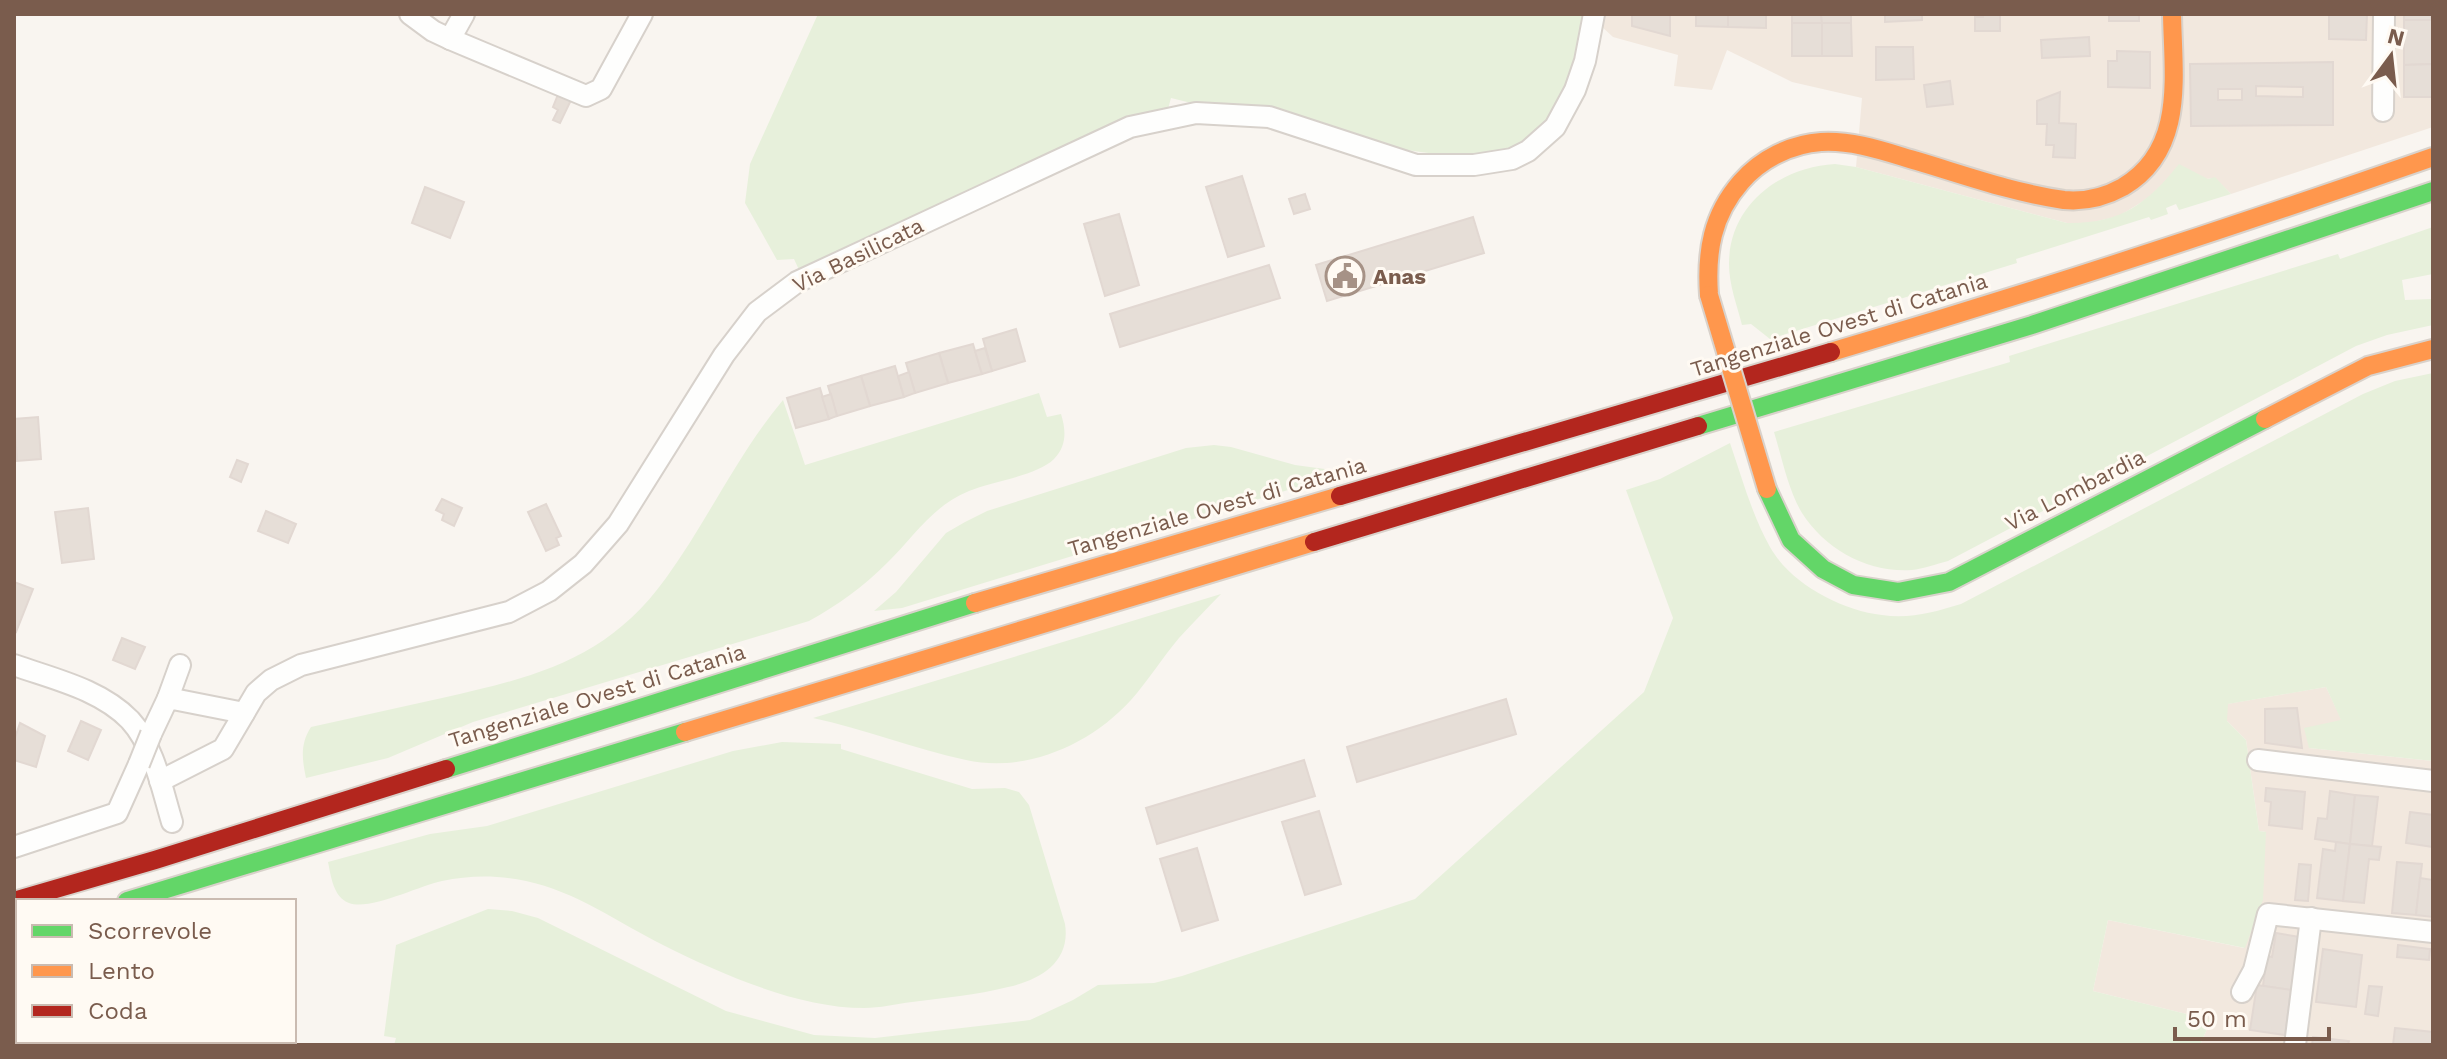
<svg xmlns="http://www.w3.org/2000/svg" width="2447" height="1059" font-family="'Work Sans',sans-serif">
<style>
.residential{fill:#f2e8de}
.green{fill:#e7f0db}
.building{fill:#e6ded7;stroke:#e2d8d2;stroke-width:2;fill-rule:evenodd}
.lines{fill:none;stroke-linecap:round;stroke-linejoin:round}
.street-casing{stroke:#d7d1cb;stroke-width:24}
.fast-casing{stroke:#d9d2cb;stroke-width:22}
.slow-casing{stroke:#d9d2cb;stroke-width:22}
.jam-casing{stroke:#d9d2cb;stroke-width:22}
.street{stroke:#fefefd;stroke-width:20}
.fast{stroke:#63d668;stroke-width:18}
.slow{stroke:#ff974d;stroke-width:18}
.jam{stroke:#b3261e;stroke-width:18}
.street-bridge-casing{stroke:#d7d1cb;stroke-width:24;stroke-linecap:butt}
.slow-bridge-casing{stroke:#d9d2cb;stroke-width:22;stroke-linecap:butt}
.street-bridge{stroke:#fefefd;stroke-width:20}
.slow-bridge{stroke:#ff974d;stroke-width:18}
.labels{text-anchor:middle;dominant-baseline:central;stroke-width:6;stroke-linejoin:round;paint-order:stroke}
.street-label{font-size:22px;fill:#7a5c4d;stroke:#fffaf3}
.poi-label{font-size:22px;font-weight:bold;fill:#7a5c4d;stroke:#fffaf3;text-anchor:start}
</style>
<rect width="100%" height="100%" fill="#f9f5f0"/>
<g class="residential">
<path d="M1588,14H2433V127L2231,194L2215,178L2163,184L2150,197L2119,216L2086,224L2067,223L1856,167L1862,98L1792,82L1727,50L1712,90L1674,86L1678,55L1613,37Z"/>
<path d="M2326,687L2342,721L2309,748L2433,761V1045H2200L2211,1020L2093,991L2108,920L2244,948L2266,832L2259,831L2246,740L2227,721V704Z"/>
</g>
<g class="green">
<path d="M818,14H1587C1583,35 1568,97 1555,113C1547,123 1535,135 1525,142C1481,175 1347,138 1297,127C1255,117 1213,109 1171,98L1168,109L800,272L794,259L777,260L745,203L750,164Z"/>
<path d="M1835,164L1856,167L2067,223C2120,224 2147,204 2179,164L2208,179L2215,177L2231,194L2179,210L2176,204L2166,208L2168,214L2151,220L2149,217L2016,259L2017,263L1770,339L1751,324L1742,325C1737,305 1729,285 1729,264C1729,205 1780,167 1835,164Z"/>
<path d="M2433,227V274L2402,280L2405,300L2433,299V325L2387,335L2356,346L1948,561C1936,564 1923,569 1912,570C1868,573 1826,550 1802,513C1788,490 1782,458 1774,432L2010,362L2009,356L2338,254L2340,259Z"/>
<path d="M2433,373V761L2309,748L2304,728L2341,720L2326,687L2228,704L2227,721L2246,740L2259,831L2266,832L2263,900L2245,948L2108,920L2093,991L2211,1020L2200,1045H394L396,1038L384,1036L396,945L488,909L512,911L538,918L726,1011L814,1035L875,1038L1030,1020L1073,1000L1098,985L1154,983L1182,976L1415,899L1644,692L1673,618L1626,490L1660,479L1730,443C1742,478 1752,515 1770,547C1791,584 1841,610 1882,615C1910,619 1935,612 1961,604L2363,394L2395,381Z"/>
<path d="M1039,393L1047,417L1061,414C1066,430 1067,446 1054,459C1037,476 992,481 969,491C932,506 914,537 887,563C863,587 838,605 809,621L473,722L388,758L306,778C302,759 300,744 311,727C355,717 398,708 442,698C535,677 607,660 666,578C708,520 737,455 783,400L805,465Z"/>
<path d="M1214,445L1231,447L1295,465L1347,472L902,608L874,611L896,592L946,533L965,522L987,511L1186,448Z"/>
<path d="M1221,594C1207,608 1193,623 1179,638C1162,658 1148,681 1131,700C1090,745 1026,773 966,760C914,749 865,729 813,718Z"/>
<path d="M782,742L841,744V749L972,789L1005,788L1019,792L1029,805L1065,924C1071,962 1040,980 1008,987C976,995 944,998 912,1002C896,1004 880,1008 864,1008C798,1008 721,974 663,945C619,923 575,891 526,881C498,875 470,875 442,881C418,886 370,911 349,903C333,897 331,876 328,862L430,834L487,826L733,751Z"/>
<path d="M18,956V1041H203L202,1045H14V958Z"/>
</g>
<g class="building">
<path d="M1632,14H1670V36L1632,26Z"/>
<path d="M1696,14H1728V27L1696,26Z"/>
<path d="M1728,14H1766V28L1728,27Z"/>
<path d="M1792,14H1821L1822,23H1792Z"/>
<path d="M1821,14H1851V23H1822Z"/>
<path d="M1885,14H1922V20L1885,22Z"/>
<path d="M1983,14H2000V31H1975V17H1983Z"/>
<rect x="2109" y="14" width="30" height="7"/>
<path d="M2329,14H2367L2366,40L2329,39Z"/>
<rect x="2404" y="14" width="27" height="6"/>
<path d="M2404,20H2433V64L2404,65Z"/>
<rect x="1792" y="23" width="30" height="33"/>
<path d="M1822,23H1851L1852,56H1822Z"/>
<path d="M2089,37L2090,56L2042,58L2041,40Z"/>
<path d="M1876,47H1913L1914,79L1876,80Z"/>
<path d="M2117,51L2150,52V88L2108,87V61H2117Z"/>
<path d="M2333,62V125L2191,126L2190,64ZM2256,86L2303,87V97L2256,96ZM2218,89H2242V100H2218Z"/>
<path d="M2433,64V97H2404V65Z"/>
<path d="M1950,81L1953,104L1927,107L1924,85Z"/>
<path d="M559,92L572,98L560,123L553,120L558,110L553,107Z"/>
<path d="M2060,92L2059,123L2076,124L2075,158L2053,157L2054,145H2046L2047,124H2037V101Z"/>
<path d="M1242,176L1264,246L1228,257L1206,187Z"/>
<path d="M425,187L464,202L450,238L412,223Z"/>
<path d="M1305,194L1310,209L1294,214L1289,199Z"/>
<path d="M1119,214L1139,285L1105,296L1084,224Z"/>
<path d="M1473,217L1484,253L1327,301L1316,265Z"/>
<path d="M1269,265L1280,298L1120,347L1110,314Z"/>
<path d="M1016,329L1025,361L992,371L983,339Z"/>
<path d="M973,344L982,374L948,383L939,353Z"/>
<path d="M985,348L992,371L982,374L975,351Z"/>
<path d="M939,353L948,383L915,393L906,363Z"/>
<path d="M895,366L904,397L870,406L861,376Z"/>
<path d="M909,372L915,393L904,397L898,376Z"/>
<path d="M861,376L870,406L837,416L828,386Z"/>
<path d="M820,388L829,419L796,428L787,398Z"/>
<path d="M831,394L837,416L829,419L822,397Z"/>
<path d="M38,417L41,459L17,461L14,419Z"/>
<path d="M237,460L248,464L241,482L230,477Z"/>
<path d="M442,499L462,508L454,526L442,520L444,514L436,510Z"/>
<path d="M546,504L561,536L556,538L559,545L546,551L528,512Z"/>
<path d="M88,508L94,559L62,563L55,512Z"/>
<path d="M266,511L296,524L288,543L258,531Z"/>
<path d="M14,582L33,589L16,632L14,631Z"/>
<path d="M122,638L145,647L135,669L113,660Z"/>
<path d="M1506,699L1516,734L1357,782L1347,747Z"/>
<path d="M2297,708L2302,748L2265,743V709Z"/>
<path d="M81,721L101,730L88,760L68,751Z"/>
<path d="M20,723L45,736L36,767L14,760V741Z"/>
<path d="M1304,760L1315,796L1157,844L1146,808Z"/>
<path d="M2266,788L2305,792L2302,829L2269,825L2271,802L2265,801Z"/>
<path d="M2330,791L2355,795L2350,844L2315,839L2318,818L2327,819Z"/>
<path d="M2355,795L2378,797L2372,846L2350,844Z"/>
<path d="M1319,811L1341,884L1305,895L1282,822Z"/>
<path d="M2410,812L2433,815V847L2406,843Z"/>
<path d="M2336,842L2350,844L2343,901L2317,898L2323,849L2335,851Z"/>
<path d="M2350,844L2381,847L2379,860L2369,859L2364,903L2343,901Z"/>
<path d="M1197,848L1218,920L1182,931L1160,859Z"/>
<path d="M2397,862L2422,864L2416,915L2392,913Z"/>
<path d="M2299,864L2311,865L2308,901L2295,900Z"/>
<path d="M2420,878L2433,880V917L2416,915Z"/>
<path d="M2276,933L2300,937L2291,990L2263,986L2267,956L2272,957Z"/>
<path d="M2398,945L2430,949L2429,960L2397,957Z"/>
<path d="M2323,949L2362,955L2356,1007L2316,1002Z"/>
<path d="M2257,985L2291,990L2285,1035L2250,1030Z"/>
<path d="M2369,986L2382,987L2378,1016L2365,1014Z"/>
<path d="M2395,1028L2433,1032V1045H2393Z"/>
<path d="M2313,1037L2349,1041L2348,1045H2312Z"/>
</g>
<g class="lines">
<defs>
<g id="street">
<path d="M410,14L433,31L450,39L586,96L601,89L642,14"/>
<path d="M450,39L464,14"/>
<path d="M2383,111L2384,14"/>
<path d="M14,665C53,679 100,689 130,720C154,746 162,789 172,822"/>
<path d="M168,698L180,665"/>
<path d="M151,734L168,698L244,713"/>
<path d="M2258,760L2433,781"/>
<path d="M160,781L223,749L256,693L271,680L301,665L509,612L549,591L583,564L618,524L724,355L757,312L797,282L1130,127L1196,113L1269,117L1416,165H1474L1512,159L1528,151L1555,127L1575,90L1585,61L1594,14"/>
<path d="M14,847L117,813L139,764"/>
<path d="M2242,992L2254,970L2268,914L2433,932"/>
<path d="M210,1045L211,1041"/>
<path d="M2295,1045L2311,918"/>
</g>
<g id="fast">
<path d="M1698,426L2032,325L2433,191"/>
<path d="M1767,489L1791,540L1823,569L1853,585L1898,592L1949,582L2265,419"/>
<path d="M446,769L975,603"/>
<path d="M127,901L685,732"/>
<path d="M14,935L18,933"/>
</g>
<g id="slow">
<path d="M1709,295C1706,252 1712,215 1741,182C1761,159 1791,144 1821,142C1854,140 1886,152 1917,161C1964,175 2014,193 2064,200C2085,202 2105,197 2123,187C2186,150 2173,76 2172,14"/>
<path d="M1831,352C2033,292 2233,227 2433,157"/>
<path d="M2265,419L2368,366L2433,349"/>
<path d="M975,603L1340,496"/>
<path d="M685,732L1314,542"/>
</g>
<g id="jam">
<path d="M1340,496L1831,352"/>
<path d="M1314,542L1698,426"/>
<path d="M14,901L155,860L446,769"/>
</g>
</defs>
<use href="#street" class="street-casing"/>
<use href="#fast" class="fast-casing"/>
<use href="#slow" class="slow-casing"/>
<use href="#jam" class="jam-casing"/>
<use href="#street" class="street"/>
<use href="#fast" class="fast"/>
<use href="#slow" class="slow"/>
<use href="#jam" class="jam"/>
<defs>
<path id="street-bridge" d="M139,764L151,734"/>
<path id="slow-bridge" d="M1709,295L1767,489"/>
</defs>
<use href="#street-bridge" class="street-bridge-casing"/>
<use href="#slow-bridge" class="slow-bridge-casing"/>
<use href="#street-bridge" class="street-bridge"/>
<use href="#slow-bridge" class="slow-bridge"/>
</g>
<defs>
<symbol id="civic-ring" viewBox="-11 -11 22 22"><circle r="9.5" fill="#fffaf3" stroke="#a69286" stroke-width="1.5"/><path d="M-.6-6.5H3V-4.5H.6V-3L4-1V1h2V6H-6V1h2V-1L-.6-3ZM-1.2 2.5V6h2.4V2.5Z" fill="#a69286"/></symbol>
</defs>
<g fill-rule="evenodd">
<use href="#civic-ring" x="1323" y="254" width="44" height="44"/>
</g>
<g class="labels">
<g class="street-label">
<text transform="translate(858 255) rotate(-26)">Via Basilicata</text>
<text transform="translate(1839 325) rotate(-17)">Tangenziale Ovest di Catania</text>
<text transform="translate(2075 490) rotate(-27)">Via Lombardia</text>
<text transform="translate(1217 507) rotate(-16)">Tangenziale Ovest di Catania</text>
<text transform="translate(597 696) rotate(-17)">Tangenziale Ovest di Catania</text>
</g>
<g class="poi-label">
<text x="1373" y="276">Anas</text>
</g>
</g>
<rect width="2447" height="1059" fill="none" stroke="#7a5c4d" stroke-width="32"/>
<rect x="16" y="899" width="280" height="144" fill="#fffaf3" stroke="#cabbb1" stroke-width="2"/>
<rect x="32" y="925" width="40" height="12" fill="#63d668" stroke="#cabbb1" stroke-width="2"/>
<text x="88" y="939" font-size="24" fill="#7a5c4d">Scorrevole</text>
<rect x="32" y="965" width="40" height="12" fill="#ff974d" stroke="#cabbb1" stroke-width="2"/>
<text x="88" y="979" font-size="24" fill="#7a5c4d">Lento</text>
<rect x="32" y="1005" width="40" height="12" fill="#b3261e" stroke="#cabbb1" stroke-width="2"/>
<text x="88" y="1019" font-size="24" fill="#7a5c4d">Coda</text>
<g transform="translate(2391 56) rotate(15)" stroke="#fffaf3" stroke-width="6" paint-order="stroke">
<path d="M0-6L14 30L0 20L-14 30Z" fill="#7a5c4d"/>
<text y="-12" font-size="22" font-weight="bold" text-anchor="middle" fill="#7a5c4d">N</text>
</g>
<path d="M2175 1027v12h154v-12" fill="none" stroke="#7a5c4d" stroke-width="4"/>
<text x="2187" y="1027" font-size="24" fill="#7a5c4d" stroke="#fffaf3" stroke-width="6" paint-order="stroke">50 m</text>
</svg>
